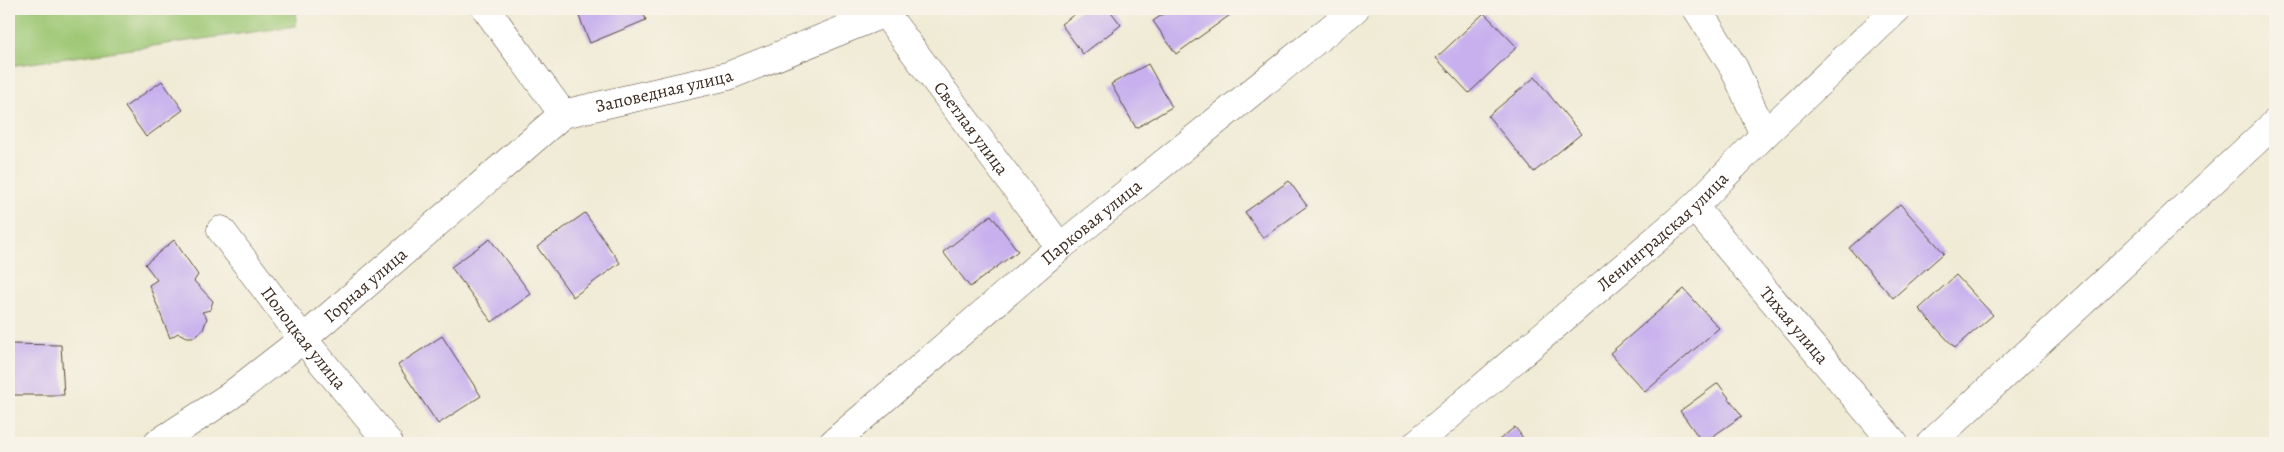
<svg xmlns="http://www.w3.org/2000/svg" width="2284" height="452" font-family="Alegreya,serif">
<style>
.green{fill:#9dc773;stroke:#6c7848}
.building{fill:#c8b0ee}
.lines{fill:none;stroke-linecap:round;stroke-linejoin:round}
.street-casing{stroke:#564739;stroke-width:29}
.street{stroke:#fff;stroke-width:28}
.labels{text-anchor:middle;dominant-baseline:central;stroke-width:4;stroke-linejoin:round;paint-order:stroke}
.street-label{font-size:18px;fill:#3b2a1e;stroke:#f7f3e8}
</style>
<rect width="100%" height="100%" fill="#f7f3e8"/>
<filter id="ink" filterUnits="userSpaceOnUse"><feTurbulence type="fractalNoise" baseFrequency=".02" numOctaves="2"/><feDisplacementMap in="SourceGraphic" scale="10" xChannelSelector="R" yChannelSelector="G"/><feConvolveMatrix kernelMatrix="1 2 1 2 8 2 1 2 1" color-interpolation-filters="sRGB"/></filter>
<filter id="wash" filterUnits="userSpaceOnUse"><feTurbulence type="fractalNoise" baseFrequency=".0096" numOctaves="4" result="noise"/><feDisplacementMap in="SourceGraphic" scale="20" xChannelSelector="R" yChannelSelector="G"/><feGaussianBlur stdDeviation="1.12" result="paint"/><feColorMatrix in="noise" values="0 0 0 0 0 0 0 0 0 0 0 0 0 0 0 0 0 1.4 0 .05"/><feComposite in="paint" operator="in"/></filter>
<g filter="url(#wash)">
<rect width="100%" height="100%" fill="#f0ebd5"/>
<path class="green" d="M9,9H296V26L9,66Z"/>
<g id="blocks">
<g class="building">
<path d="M576,9H642L646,20L590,43Z"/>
<path d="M1082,9H1109L1121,25L1083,54L1061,24Z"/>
<path d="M1171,9H1225L1230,15L1176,54L1153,21Z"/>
<path d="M1484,13L1517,47L1469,93L1436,58Z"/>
<path d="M1148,64L1172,107L1136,128L1111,84Z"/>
<path d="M1535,77L1581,134L1534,172L1488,116Z"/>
<path d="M162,81L183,110L146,137L125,107Z"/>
<path d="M1289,181L1307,206L1263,238L1245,212Z"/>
<path d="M1900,204L1944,253L1893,298L1849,248Z"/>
<path d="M585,213L620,263L573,297L537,247Z"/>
<path d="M991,215L1018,251L970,287L943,252Z"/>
<path d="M490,239L531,294L492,322L451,267Z"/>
<path d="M174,240L198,275L194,281L213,301L210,310L202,312L207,318L203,330L194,337H187L178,333L170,338L149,285L157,280L145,264Z"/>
<path d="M1956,275L1993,315L1955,348L1919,309Z"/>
<path d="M1684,289L1719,328L1645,392L1610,353Z"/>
<path d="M442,336L481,396L438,424L398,365Z"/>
<path d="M11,344L61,345L64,395H11Z"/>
<path d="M1718,383L1742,416L1703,443L1680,411Z"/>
<path d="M1515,427L1527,443H1495Z"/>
</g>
</g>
</g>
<g filter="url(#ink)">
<use href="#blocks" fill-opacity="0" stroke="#564739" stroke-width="1"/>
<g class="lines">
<defs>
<g id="street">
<path d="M486,9L563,114"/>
<path id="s1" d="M882,9L1060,247"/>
<path d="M1697,9L1734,68L1764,135"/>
<path id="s2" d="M1694,207L1894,443"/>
<path id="s3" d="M221,230L303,339L389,443"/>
<path id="s4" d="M158,443L230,396L303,339L563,114L728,76L885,13"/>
<path id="s5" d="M833,443L1060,247L1355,9"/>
<path id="s6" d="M1417,443L1694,207L1764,135L1897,9"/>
<path d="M1931,443L2275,123"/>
</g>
</defs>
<use href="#street" class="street-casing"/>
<use href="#street" class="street"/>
</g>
</g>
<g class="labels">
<g class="street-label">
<text stroke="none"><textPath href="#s4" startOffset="626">Заповедная улица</textPath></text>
<text stroke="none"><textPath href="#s1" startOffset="149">Светлая улица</textPath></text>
<text stroke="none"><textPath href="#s5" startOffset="340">Парковая улица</textPath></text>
<text stroke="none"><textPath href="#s6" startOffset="324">Ленинградская улица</textPath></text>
<text stroke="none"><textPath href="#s4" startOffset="261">Горная улица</textPath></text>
<text stroke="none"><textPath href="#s2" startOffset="155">Тихая улица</textPath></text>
<text stroke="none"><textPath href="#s3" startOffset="136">Полоцкая улица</textPath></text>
</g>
</g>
<rect width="2284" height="452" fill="none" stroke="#f7f3e8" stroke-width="30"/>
</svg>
